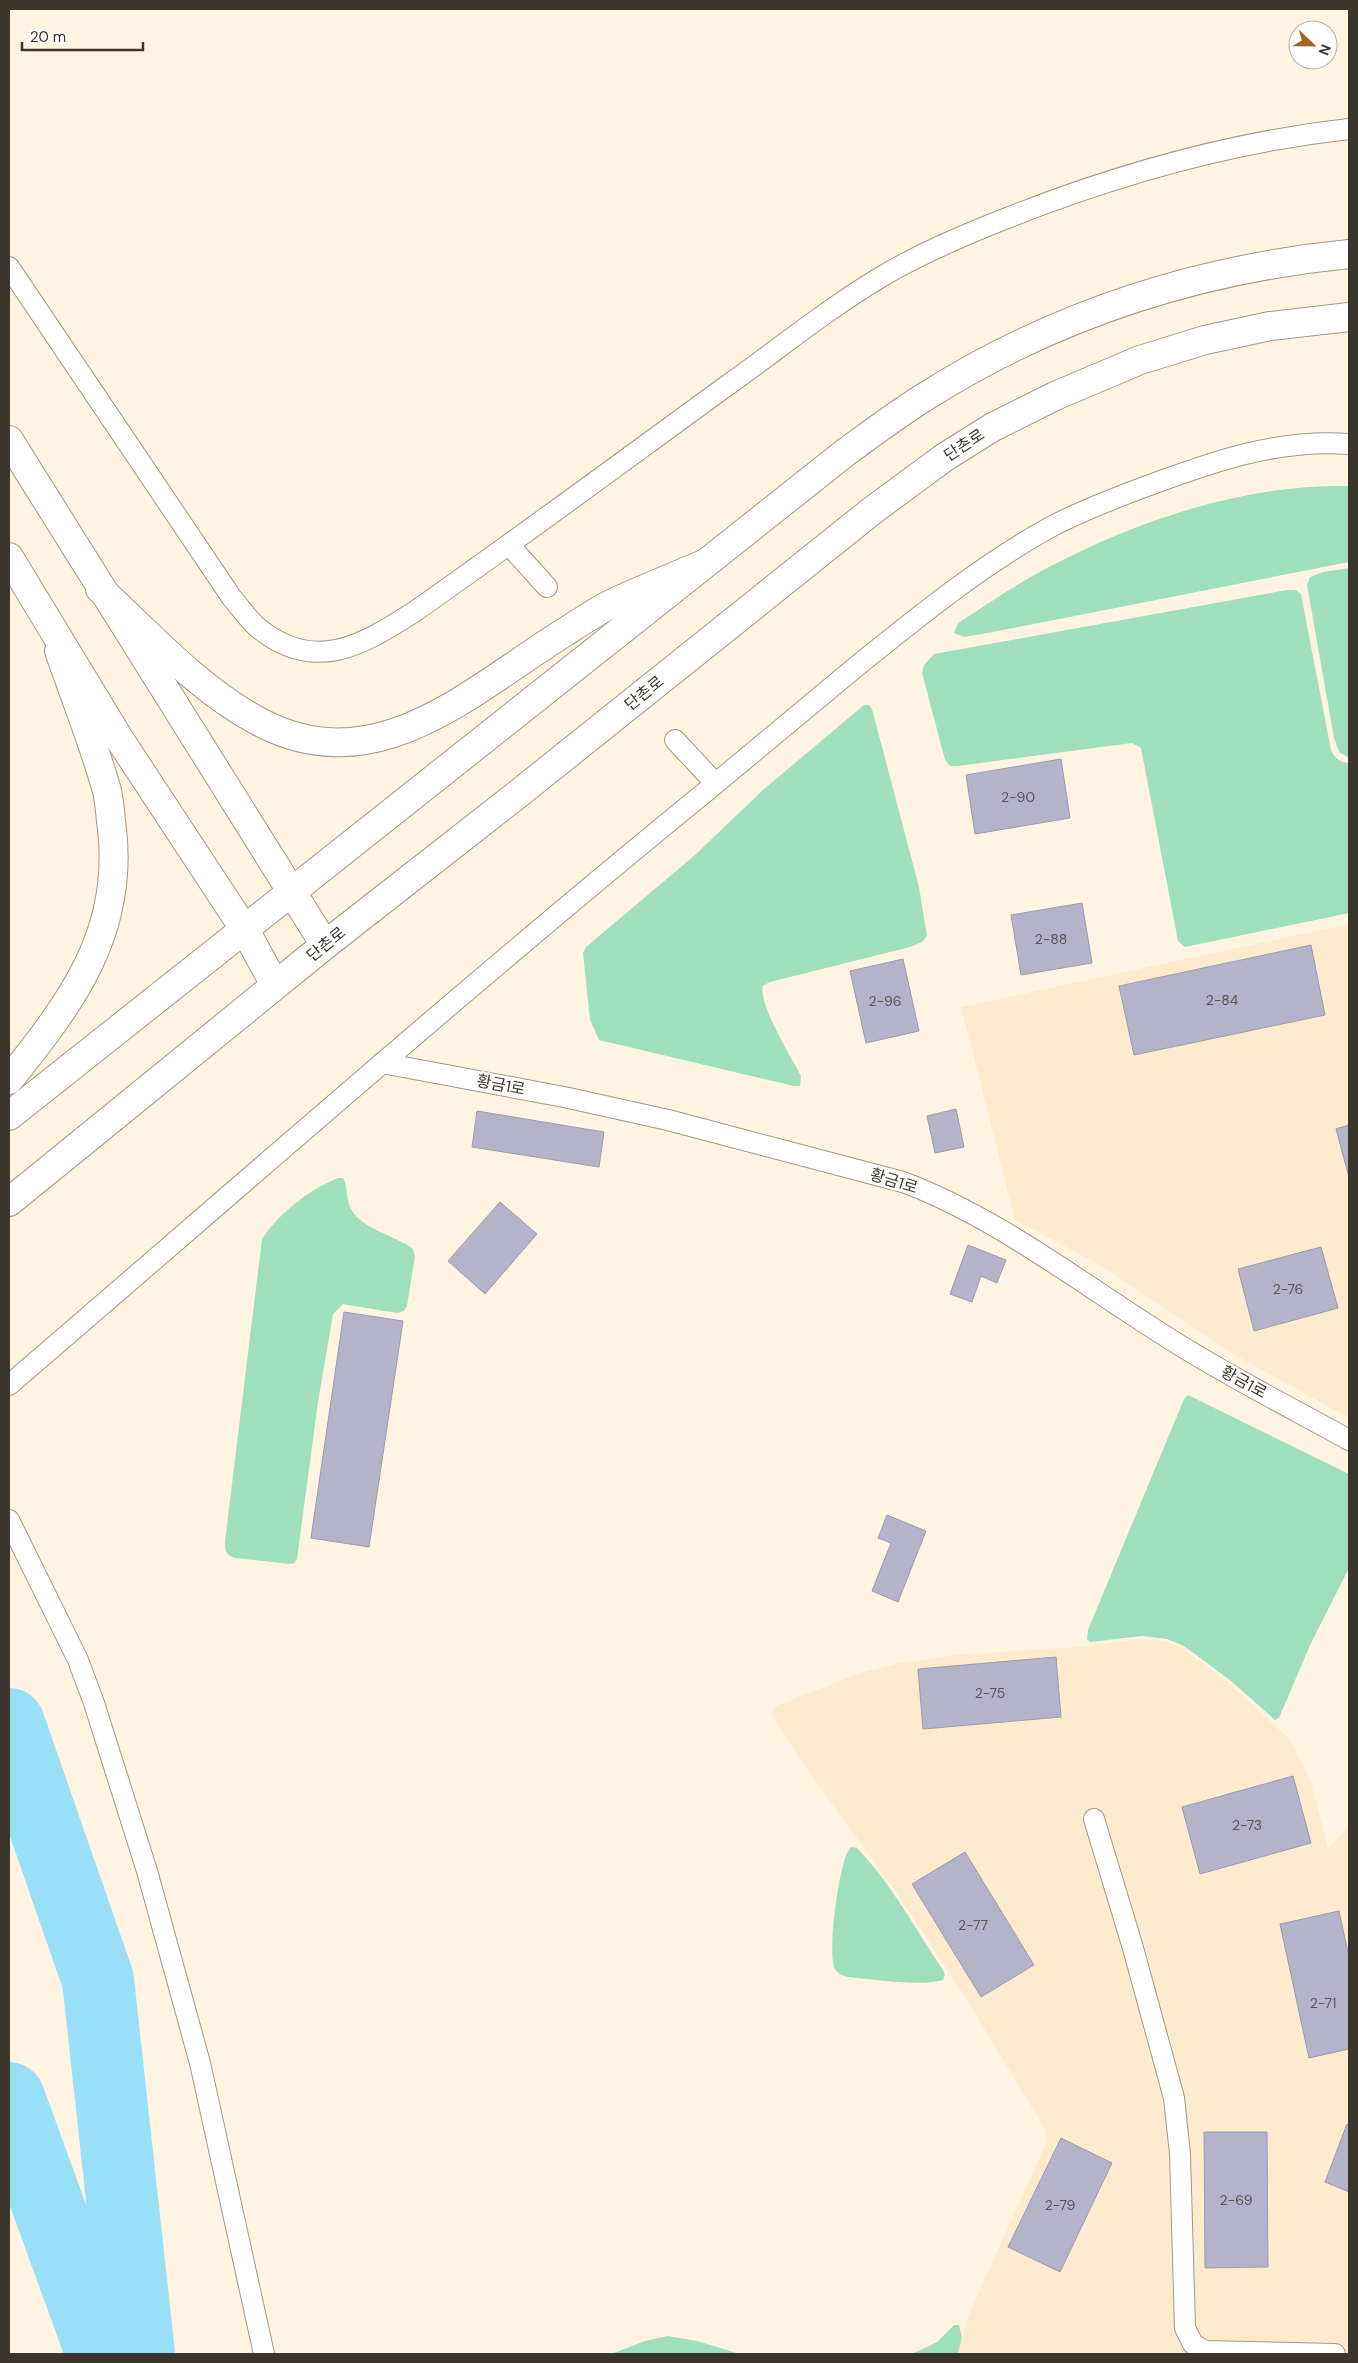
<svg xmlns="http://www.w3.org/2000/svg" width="1358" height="2363" font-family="'DM Sans','Noto Sans KR',sans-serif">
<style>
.built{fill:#fdebce}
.green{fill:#a0dfbe}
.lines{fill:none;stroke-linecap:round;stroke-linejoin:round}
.river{stroke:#98dff7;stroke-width:72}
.building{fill:#b4b3ca;stroke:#9a9ab0}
.lane-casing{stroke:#a49783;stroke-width:22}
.secondary-casing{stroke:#a49783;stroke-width:30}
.highway-casing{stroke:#a49783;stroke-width:30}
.lane{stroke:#fff;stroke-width:20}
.secondary{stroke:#fff;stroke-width:28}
.highway{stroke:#fff;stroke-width:28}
.labels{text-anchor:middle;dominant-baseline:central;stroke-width:4.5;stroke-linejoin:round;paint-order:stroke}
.number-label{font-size:14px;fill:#595554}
.street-label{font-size:16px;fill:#3b362d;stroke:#fff}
</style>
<rect width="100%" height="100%" fill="#fff4e2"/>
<g class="built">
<path d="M1349,924V1418L1235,1355L1102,1266L1015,1220L961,1007Z"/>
<path d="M1138,1639L1164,1641L1182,1648L1229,1683L1287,1737L1297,1753L1311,1783L1328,1848L1349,1827V2354H958L967,2319L1046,2143L1045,2129L962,1992L896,1892L812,1776L771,1715L776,1706L860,1673L900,1663L956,1655L1091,1646Z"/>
</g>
<g class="green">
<path d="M1349,486V562L998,631L964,637L954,633L958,623C986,605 1015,585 1045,569C1138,520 1244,484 1349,486Z"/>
<path d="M1349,568V758L1339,752L1334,738L1307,585L1310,577L1323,572Z"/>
<path d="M1287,590H1296L1301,594L1331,750C1335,759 1340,762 1349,763V913L1185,947L1178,941L1141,748L1132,743L958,766H950L945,760L922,673L924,665L934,654Z"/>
<path d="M864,705H869L872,709L919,887L927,936L922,942L910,947L770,982L763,986C758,1004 792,1058 801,1076L800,1086H794L599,1040L590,1020L583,953L586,947L695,855L764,789Z"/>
<path d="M338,1178H343L345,1182C347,1190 347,1201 351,1209C363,1230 395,1235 413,1249L415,1256L407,1306L404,1311L397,1313L343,1304L333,1314L318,1402L297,1559L294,1563L290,1564L235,1558C225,1555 225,1550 225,1541L262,1239C279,1213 310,1189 338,1178Z"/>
<path d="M1188,1395L1349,1474V1568L1311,1643L1279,1718L1275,1720L1231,1681L1184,1646L1167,1639L1142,1636L1090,1642L1087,1639L1088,1630L1184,1399Z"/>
<path d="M851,1847L857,1848C891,1883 916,1930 943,1970L945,1975L943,1980C921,1987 871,1979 848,1977C842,1975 838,1974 835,1969C827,1953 839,1858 851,1847Z"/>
<path d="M954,2325H959L962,2337L958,2354H912L937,2342Z"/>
<path d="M668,2336L697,2341L740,2354H611L645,2341Z"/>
</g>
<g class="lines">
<g class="river">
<path d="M9,1724L98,1980L139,2354"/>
<path d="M9,2098L102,2354"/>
</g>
</g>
<g class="building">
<path d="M1061,759L1070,818L975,834L966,775Z"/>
<path d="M1082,903L1092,963L1021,975L1011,915Z"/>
<path d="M1311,945L1325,1015L1134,1055L1119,986Z"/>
<path d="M903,959L919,1031L866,1043L850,971Z"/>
<path d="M956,1109L964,1147L935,1153L927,1116Z"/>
<path d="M477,1111L604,1132L599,1167L472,1147Z"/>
<path d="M1349,1125V1177L1336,1129Z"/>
<path d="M500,1202L537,1234L485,1294L448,1261Z"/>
<path d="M968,1245L1006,1260L997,1283L981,1276L972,1302L950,1294Z"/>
<path d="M1321,1247L1338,1308L1254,1331L1238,1269Z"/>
<path d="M344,1312L403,1321L369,1547L311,1538Z"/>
<path d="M887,1515L926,1531L898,1602L872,1591L891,1543L878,1538Z"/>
<path d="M1056,1657L1061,1717L923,1729L918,1669Z"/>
<path d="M1293,1776L1311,1843L1200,1874L1182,1807Z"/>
<path d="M965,1852L1034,1965L981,1997L912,1884Z"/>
<path d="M1339,1911L1349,1957V2049L1309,2058L1280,1924Z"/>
<path d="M1347,2124L1349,2125V2192L1325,2182Z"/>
<path d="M1204,2132H1267L1268,2267L1205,2268Z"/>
<path d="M1061,2138L1112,2163L1060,2272L1008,2247Z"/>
</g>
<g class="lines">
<defs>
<g id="lane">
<path d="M9,267L232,598C240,607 248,619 257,627C314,674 361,646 414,612C521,537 626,459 732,382C781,347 829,308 881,277C921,253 964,235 1007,218C1118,174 1231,142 1349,129"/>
<path d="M509,545L547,587"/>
<path d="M675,740L715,783"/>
<path d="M382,1063L564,1097L668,1120L903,1182C991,1215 1070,1275 1148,1325C1213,1368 1282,1403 1349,1440"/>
<path d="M9,1385C242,1185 472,982 709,789C759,748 808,707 857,666C918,617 979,567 1047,529C1076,513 1107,501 1139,489C1206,464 1276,438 1349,444"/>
<path d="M9,1520L78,1660L94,1703L147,1871L200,2063L264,2354"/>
<path d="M1094,1819L1133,1948L1174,2098L1180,2154L1185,2328L1193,2344L1205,2351L1335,2354"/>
</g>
<g id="secondary">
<path d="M9,1080C71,1003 124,933 112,829C110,816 110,803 107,791C94,744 75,697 59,651"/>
<path d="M9,1116L846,452C871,434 896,415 923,398C1052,316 1197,269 1349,254"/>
<path d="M9,1202L325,945L518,794L873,510L945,457L993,427L1055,396L1140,360L1205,340L1270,326L1349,317"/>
</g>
<g id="highway">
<path d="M9,440L325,945"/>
<path d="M9,557L120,740L245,930L275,985"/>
<path d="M100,589C149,634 197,688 256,720C375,786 470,691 565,632C582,621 600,609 617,601C646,588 675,576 704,564"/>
</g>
</defs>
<use href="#lane" class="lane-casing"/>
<use href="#secondary" class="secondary-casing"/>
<use href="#highway" class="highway-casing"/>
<use href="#lane" class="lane"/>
<use href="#secondary" class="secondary"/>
<use href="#highway" class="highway"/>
</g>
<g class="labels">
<g class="number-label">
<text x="1018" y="797">2-90</text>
<text x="1051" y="939">2-88</text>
<text x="1222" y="1000">2-84</text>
<text x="885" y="1001">2-96</text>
<text x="1288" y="1289">2-76</text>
<text x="990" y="1693">2-75</text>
<text x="1247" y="1825">2-73</text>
<text x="973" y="1925">2-77</text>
<text x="1323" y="2003">2-71</text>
<text x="1236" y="2200">2-69</text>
<text x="1060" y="2205">2-79</text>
</g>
<g class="street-label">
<text transform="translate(964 445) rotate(-33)">단촌로</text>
<text transform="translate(644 693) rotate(-39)">단촌로</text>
<text transform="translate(326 944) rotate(-39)">단촌로</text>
<text transform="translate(501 1085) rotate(11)">황금1로</text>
<text transform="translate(894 1181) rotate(17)">황금1로</text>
<text transform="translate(1244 1382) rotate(29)">황금1로</text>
</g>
</g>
<rect width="1358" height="2363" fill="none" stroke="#3b362d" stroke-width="20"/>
<g transform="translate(1313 45) rotate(112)"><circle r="24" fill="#ffffff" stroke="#b1afab"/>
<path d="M0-4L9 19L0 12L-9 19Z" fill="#a06626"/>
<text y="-8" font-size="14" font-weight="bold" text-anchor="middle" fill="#3b362d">N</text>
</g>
<path d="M22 42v8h121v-8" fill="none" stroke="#3b362d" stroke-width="2.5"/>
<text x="30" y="42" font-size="15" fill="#3b362d" stroke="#ffffff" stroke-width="4" paint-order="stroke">20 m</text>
</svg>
